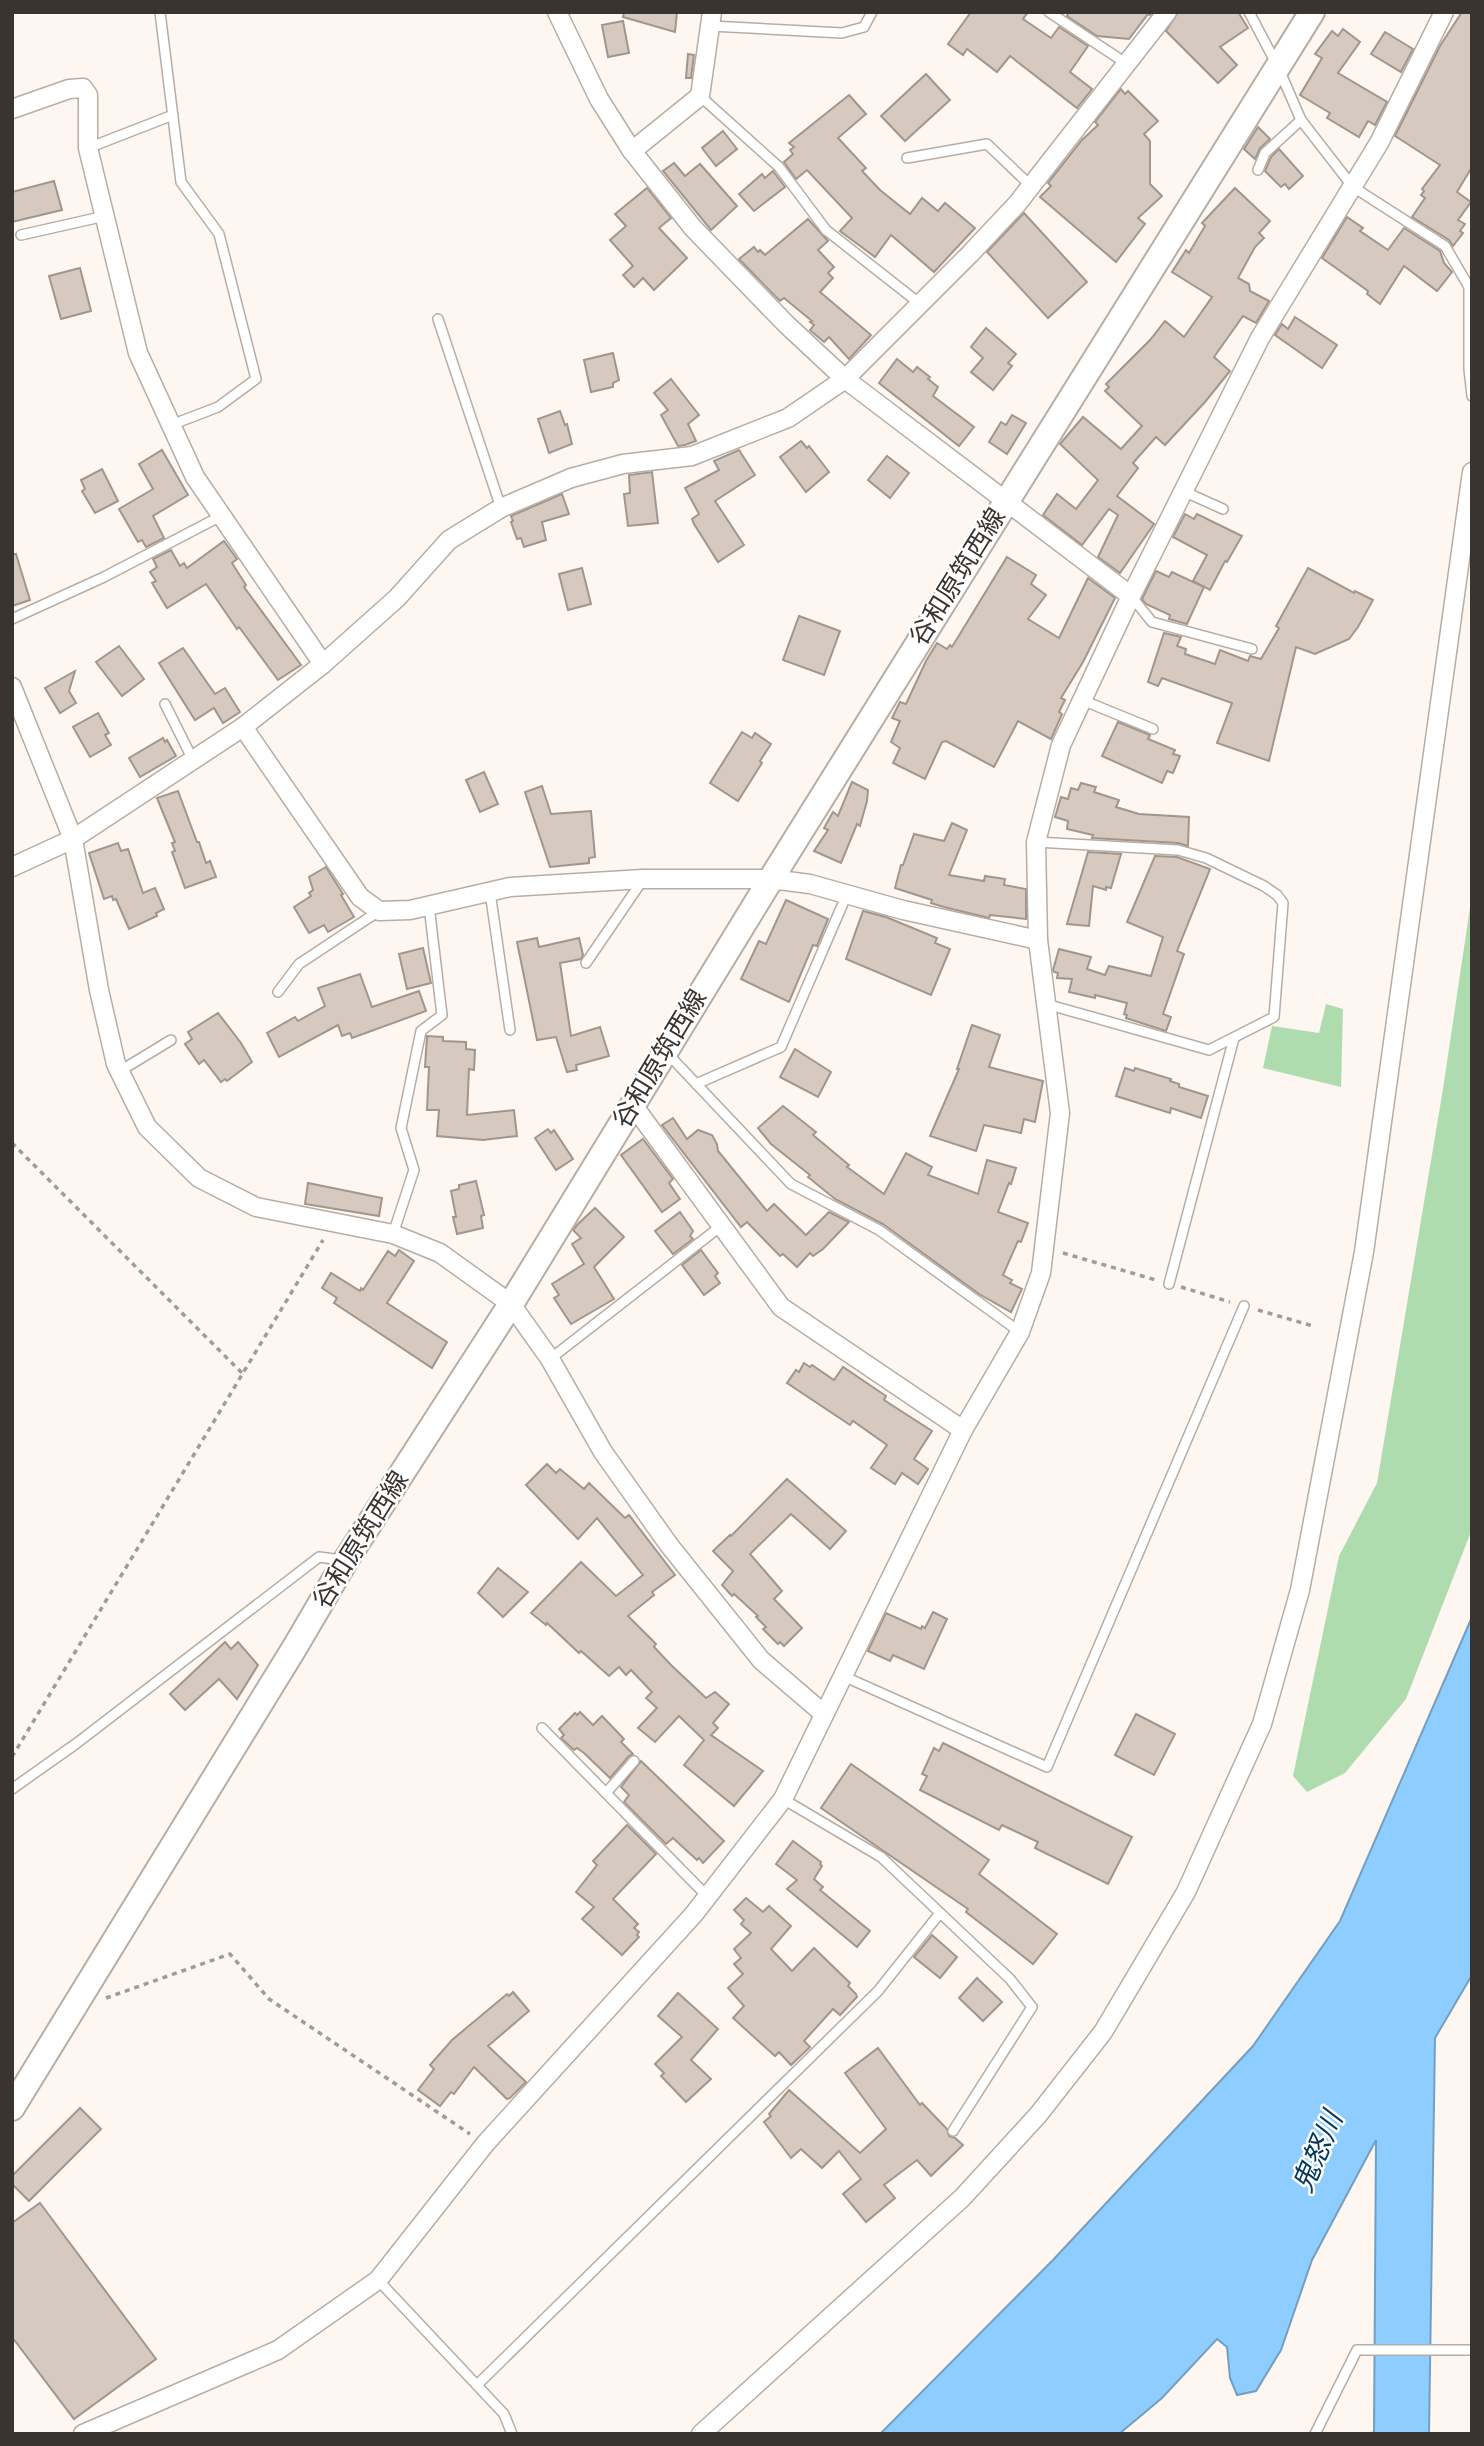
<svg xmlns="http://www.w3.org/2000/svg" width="1484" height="2446" font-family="Signika,'Noto Sans JP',sans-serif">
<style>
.green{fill:#aedcae}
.water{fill:#8dcdff;stroke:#749fc1;stroke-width:2}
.building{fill:#d6cac0;stroke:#a2968c;stroke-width:2}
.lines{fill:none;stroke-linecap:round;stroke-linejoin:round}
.lane-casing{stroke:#b9ada3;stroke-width:12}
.street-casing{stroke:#b9ada3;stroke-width:21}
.secondary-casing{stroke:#b9ada3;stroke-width:28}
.path{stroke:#a29b96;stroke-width:3.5;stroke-dasharray:5 5;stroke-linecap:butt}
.lane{stroke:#fff;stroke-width:9}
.street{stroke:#fff;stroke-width:18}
.secondary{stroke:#fff;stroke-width:24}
.labels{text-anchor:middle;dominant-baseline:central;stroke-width:5;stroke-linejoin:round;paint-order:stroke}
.street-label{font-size:26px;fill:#393430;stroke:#fff}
.water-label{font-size:28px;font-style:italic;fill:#043959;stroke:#fff}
</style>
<rect width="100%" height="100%" fill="#fef6f0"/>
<g class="green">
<path d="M1472,894V1529L1406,1699L1345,1773L1307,1792L1293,1776L1339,1556L1377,1483L1443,1089Z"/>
<path d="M1326,1004L1343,1009L1341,1087L1263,1068L1272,1026L1319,1033Z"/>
</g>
<path class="water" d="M1472,1617V1975L1435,2038L1429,2434H1372L1374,2431L1376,2140L1312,2260L1281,2350L1256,2391L1237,2395L1230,2378L1227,2347L1217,2339L1162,2398L1119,2434H880L1053,2260L1253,2046L1340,1921Z"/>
<g class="building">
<path d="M624,12H677L675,32L623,17Z"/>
<path d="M971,12H1028L1023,19L1051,38L1059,27L1088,46L1070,72L1092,89L1077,108L1010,56L997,72L967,49L963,55L948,44Z"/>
<path d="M1069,12H1152L1150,15L1148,14L1129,39L1097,36L1067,16Z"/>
<path d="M1178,12H1238L1248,28L1220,47L1237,65L1218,83L1166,31Z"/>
<path d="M1462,12H1472V167L1457,192L1471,202L1458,220L1465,224L1460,231L1463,233L1453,246L1449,240L1412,217L1425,198L1421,195L1424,191L1422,189L1440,165L1395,136L1440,46Z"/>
<path d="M623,21L629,53L608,57L602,25Z"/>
<path d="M1343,29L1360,42L1338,73L1387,102L1375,125L1368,121L1359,137L1327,118L1330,113L1300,95L1322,58L1315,54L1332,31L1338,36Z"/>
<path d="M1385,32L1413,49L1401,72L1371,54Z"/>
<path d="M688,54L694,55L691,78H686Z"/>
<path d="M926,74L950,100L905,141L881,116Z"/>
<path d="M1121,89L1125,94L1128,91L1158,121L1144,134L1150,141V184L1162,196L1138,218L1145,224L1116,262L1040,197L1051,186L1048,183L1082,140L1098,125L1095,122Z"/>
<path d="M849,95L866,114L838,138L866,168L862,171L880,190L910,214L922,198L938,211L945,203L975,228L934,272L891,235L875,257L840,231L852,218L807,170L796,179L784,162L793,154L790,150L794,147L789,143Z"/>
<path d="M1258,127L1270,139L1260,148L1255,159L1244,149Z"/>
<path d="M723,131L737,149L716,166L702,148Z"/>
<path d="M1279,149L1303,176L1289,189L1285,184L1281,187L1265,171L1271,157Z"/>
<path d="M674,163L685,176L700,164L737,206L711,230L663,171Z"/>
<path d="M773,171L785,187L754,211L739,194L762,174L765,178Z"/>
<path d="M54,181L62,210L12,222V192Z"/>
<path d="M647,188L671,218L659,228L687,258L654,290L643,278L634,287L623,275L633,266L610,240L626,226L615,214Z"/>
<path d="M1235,188L1270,221L1259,233L1264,238L1255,247L1238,278L1249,284L1250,291L1269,301L1256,323L1243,316L1214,357L1230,371L1205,402L1165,445L1156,437L1133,463L1138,468L1117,496L1154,524L1120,573L1098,557L1118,515L1109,509L1082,545L1043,515L1057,494L1076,509L1098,480L1060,444L1083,417L1121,449L1142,426L1105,391L1109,387L1106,384L1150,340L1165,321L1184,337L1212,297L1172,272L1186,250L1189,253L1205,226L1202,223Z"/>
<path d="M1024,213L1087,282L1048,318L987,252Z"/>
<path d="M1347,217L1363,228L1360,231L1388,250L1404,228L1440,251L1444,263L1452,272L1437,291L1404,266L1380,304L1367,294L1368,291L1322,258Z"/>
<path d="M808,219L828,241L818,250L834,267L828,273L833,278L820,292L871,335L849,359L829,337L824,342L810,330L814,325L810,322L812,321L784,298L780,301L739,259L754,247L758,252L760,250L765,255Z"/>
<path d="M80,268L91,311L61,319L49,276Z"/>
<path d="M1295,317L1337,345L1322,368L1275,335L1282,324L1288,329Z"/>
<path d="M986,328L1016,354L1008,363L1012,366L993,390L971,372L983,358L971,347Z"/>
<path d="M613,353L619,380L613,383V387L591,392L584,360Z"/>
<path d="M897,359L913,372L917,367L930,377L928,379L938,387L933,396L974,427L959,446L879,383Z"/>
<path d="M671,379L699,415L688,424L696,441L685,445L678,446L661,415L668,410L654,393Z"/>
<path d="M560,411L565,425L567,424L572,444L549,453L538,419Z"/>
<path d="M1012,415L1026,423L1007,454L989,442L1001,422L1006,425Z"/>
<path d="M801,441L807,448L809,446L829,472L806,492L780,457Z"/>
<path d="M162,450L188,495L153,516L164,538L146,547L142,540L138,542L119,509L153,489L139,464Z"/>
<path d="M739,450L755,475L715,501L744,545L718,562L694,524L692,519L699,514L685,488L719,470L714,461Z"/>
<path d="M887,456L909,473L890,498L868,480Z"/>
<path d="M102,469L118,501L95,513L82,491L85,489L81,480Z"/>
<path d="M652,472L658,523L628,526L624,494L630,493L629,475Z"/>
<path d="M562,494L569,514L542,522L546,540L524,547L521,538L517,539L511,522L513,521L511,516Z"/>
<path d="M1185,514L1194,519L1197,514L1242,536L1227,562L1225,561L1210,590L1193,581L1207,555L1173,537Z"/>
<path d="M224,541L237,559L232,563L246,585L244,587L301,665L278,680L239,627L237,629L206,584L167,608L152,583L156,581L150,572L157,567L153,559L171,550L180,566L184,563L187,568Z"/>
<path d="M12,554H16L30,600L12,606Z"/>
<path d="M1007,557L1036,575L1031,584L1046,595L1028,619L1059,638L1088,578L1115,598L1083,662L1061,698L1065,700L1059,712L1062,714L1051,739L1018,721L994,767L946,741L942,742L925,779L893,763L900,748L891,742L900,721L892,718L900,702L906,704L926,661L937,643L947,649L950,645L952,647Z"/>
<path d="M582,568L591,604L568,610L559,574Z"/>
<path d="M1308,568L1354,593L1355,591L1373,600L1358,627L1349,639L1315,654L1296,647L1269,761L1217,743L1232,703L1162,678L1158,686L1148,682L1164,633L1181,637L1177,646L1186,649L1185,654L1215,664L1220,650L1248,661L1250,656L1261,659L1279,628L1276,626Z"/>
<path d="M1156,571L1169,577L1172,572L1204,587L1187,624L1169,619L1170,615L1146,604L1142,599Z"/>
<path d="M799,616L840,631L824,675L783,660Z"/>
<path d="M119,646L144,679L122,696L96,662Z"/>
<path d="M183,648L215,694L225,688L240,712L223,723L214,708L195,720L159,663Z"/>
<path d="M75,671L69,691L76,703L60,713L45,688Z"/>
<path d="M98,713L109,733L105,735L111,745L90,757L73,727Z"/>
<path d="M1118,722L1150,735L1148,739L1175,750L1173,754L1180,756L1173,773L1167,771L1162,783L1102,756Z"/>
<path d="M742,732L752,738L755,733L771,744L760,761L762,763L738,801L710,783Z"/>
<path d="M163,738L165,742L167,740L176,756L140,777L129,758Z"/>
<path d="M484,772L498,804L480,812L466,780Z"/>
<path d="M852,782L868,790L867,801L860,826L857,824L841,863L814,851L828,830L824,828L833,812L838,816Z"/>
<path d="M1081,783L1096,787L1094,792L1119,800L1116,807L1139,814L1189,817L1188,846L1178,843L1092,838L1093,835L1067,829L1068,821L1055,817L1061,797L1068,799L1071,788L1078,790Z"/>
<path d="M542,786L551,814L591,811L595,857L589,858V863L550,867L525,792Z"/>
<path d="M178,791L197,842H199L206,863L210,861L216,877L185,888L172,852L175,851L172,843L175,842L157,798Z"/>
<path d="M952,823L967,830L949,875L984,881L985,876L1005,879L1004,885L1026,889V919L990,915L989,918L944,907L931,903L932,900L895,888L901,865H903L914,834L944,841Z"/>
<path d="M118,843L121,851L128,849L143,893L155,888L164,909L156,913L157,916L129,929L116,899L113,900L112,896L104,899L89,853Z"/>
<path d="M1088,852L1121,854L1111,888L1106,887V890L1093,886L1089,926L1067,924Z"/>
<path d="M1155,856L1177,857L1210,869L1177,951L1184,954L1163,1014L1171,1017L1166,1031L1126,1018L1127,1015L1124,1014L1127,1003L1095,995V998L1069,992L1072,979L1057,978L1058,973L1054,972L1053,970L1059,949L1091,957L1087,969L1105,975L1109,966L1151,976L1163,937L1127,922Z"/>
<path d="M326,867L343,894L341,895L354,917L328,932L324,925L309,933L294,907L311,896L309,893L313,890L309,877Z"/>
<path d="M786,900L828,919L817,946L813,945L789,1002L741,979L759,941L766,944Z"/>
<path d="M863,911L886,917L937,938L935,943L950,949L931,995L846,959Z"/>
<path d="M537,938L539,947L579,938L583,955L581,959L560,963L571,1036L600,1027L609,1056L576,1065L577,1070L567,1072L556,1037L537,1040L517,942Z"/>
<path d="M423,948L431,983L407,989L399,954Z"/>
<path d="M360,974L372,1007L419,991L426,1011L352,1038L350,1033L342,1036L338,1025L279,1057L267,1033L295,1017L298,1021L325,1006L318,988Z"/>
<path d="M218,1013L241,1043L252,1062L227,1081L225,1079L221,1082L204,1060L199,1064L185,1044L192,1039L188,1032Z"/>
<path d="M972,1025L1000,1035L989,1067L1043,1081L1035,1122L1024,1119L1021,1133L984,1125L976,1151L930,1136L959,1069H957Z"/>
<path d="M427,1036L443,1037V1041L466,1042V1049L475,1050L474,1070L469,1069L467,1115L514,1110L517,1136L483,1140L437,1136L439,1110H427L429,1067H425Z"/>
<path d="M795,1049L831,1072L818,1097L780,1077Z"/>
<path d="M1125,1068L1134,1071L1135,1068L1171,1079L1170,1081L1179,1084V1087L1208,1096L1201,1118L1171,1108L1170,1113L1116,1096Z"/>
<path d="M783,1106L816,1132L813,1135L849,1165L847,1167L884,1194L906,1153L932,1167L928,1175L978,1194L987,1160L1016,1168L1011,1184L1009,1183L998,1212L1028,1223L1021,1242L1018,1241L1003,1275L1012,1280L1010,1283L1022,1289L1011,1312L979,1294L883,1224L835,1199L808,1177L810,1175L771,1144L758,1128Z"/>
<path d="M673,1118L687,1139L698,1130L712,1135L717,1144L718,1151L767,1211L774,1204L806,1235L829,1212L849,1222L823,1249L813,1256L810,1253L797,1267L783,1254L780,1256L747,1222L741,1227L662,1125Z"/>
<path d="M548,1129L551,1133L554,1130L573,1159L556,1170L535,1138Z"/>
<path d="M643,1139L673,1179L669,1183L680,1199L662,1212L621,1155Z"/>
<path d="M476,1181L484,1215L481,1216L483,1228L457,1234L453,1217H456L451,1191L459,1189V1185Z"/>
<path d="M308,1183L382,1198L379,1216L305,1204Z"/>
<path d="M595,1208L624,1237L594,1267L614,1299L571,1324L554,1298L559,1295L552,1284L584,1264L572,1244L581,1238L573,1230L578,1224Z"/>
<path d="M680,1212L693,1231L690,1236L693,1239L673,1254L655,1231Z"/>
<path d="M399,1250L414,1261L387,1303L447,1342L432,1368L334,1303L337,1298L322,1288L331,1273L360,1291L361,1288L363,1290L388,1251L395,1256Z"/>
<path d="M701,1250L718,1273L715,1276L720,1283L704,1295L682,1265Z"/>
<path d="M804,1363L810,1367L812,1365L834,1380L843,1367L886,1396L884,1400L932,1431L914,1459L928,1469L918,1484L902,1473L895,1484L871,1468L887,1445L853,1421L850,1425L787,1383L796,1370L799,1372Z"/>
<path d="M547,1464L556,1473L560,1469L584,1489L589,1483L625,1518L629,1515L675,1575L652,1592L654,1595L628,1616L656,1644L654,1647L671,1665L706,1698L715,1692L729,1704L713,1723L718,1728L711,1735L763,1771L734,1806L684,1765L704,1740L679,1716L655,1742L638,1728L657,1708L646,1698L652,1692L631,1670L626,1675L619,1667L609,1676L581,1651L579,1653L547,1623L546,1625L531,1613L581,1562L616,1596L643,1575L597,1518L578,1539L526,1485Z"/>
<path d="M787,1479L846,1531L830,1549L791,1514L750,1554L782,1591L774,1599L802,1628L784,1646L780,1642L778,1644L763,1629L766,1627L756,1617L758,1616L734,1594L732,1596L722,1585L733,1571L713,1551L730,1535L731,1536Z"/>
<path d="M498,1568L528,1592L503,1617L478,1593Z"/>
<path d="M933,1612L947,1619L924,1669L893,1655L890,1661L868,1651L886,1613L921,1629L922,1626L925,1628Z"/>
<path d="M225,1642L231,1649L238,1642L258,1665L237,1699L219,1679L185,1710L170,1694Z"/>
<path d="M580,1712L593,1725L602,1716L624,1739L621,1742L633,1754L629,1756L610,1778L584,1753L577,1748L574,1750L561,1738L564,1735L559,1729L575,1713L577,1715Z"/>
<path d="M1136,1714L1175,1734L1154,1775L1115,1755Z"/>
<path d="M943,1743L1132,1837L1108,1884L1035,1848L1038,1842L1002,1825L999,1830L920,1790L927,1776L922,1774L934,1748L939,1751Z"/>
<path d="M641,1761L724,1841L703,1863L699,1858L697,1860L673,1838L666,1844L624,1802L629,1795L621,1787Z"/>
<path d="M851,1764L989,1860L979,1874L1057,1934L1033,1964L966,1912L968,1909L821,1808Z"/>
<path d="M627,1825L656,1854L613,1899L638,1924L634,1928L639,1932L637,1935L639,1937L622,1955L582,1919L594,1907L576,1892L597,1865L593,1861Z"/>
<path d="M793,1841L821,1862L820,1864L822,1866L814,1879L823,1887L820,1890L870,1931L857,1947L787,1889L797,1880L776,1864Z"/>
<path d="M746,1898L763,1912L769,1906L791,1926L771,1949L792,1971L814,1948L850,1983L848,1986L856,1994L857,1997L840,2015L833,2009L804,2041L810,2047L791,2065L779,2052L775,2056L733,2018L744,2006L728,1988L743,1974L734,1964L741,1958L734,1949L751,1933L741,1924L744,1920L734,1910Z"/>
<path d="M932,1935L957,1957L940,1978L914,1957Z"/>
<path d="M977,1978L1002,2002L983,2021L959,1998Z"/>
<path d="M513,1992L529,2011L488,2046L526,2082L510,2098L507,2099L474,2067L454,2094L451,2092L440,2106L418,2090L434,2069L430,2065L452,2040L507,1994L509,1996Z"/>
<path d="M678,1993L718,2029L691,2060L711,2079L686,2102L661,2076L664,2073L655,2064L682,2037L658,2016Z"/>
<path d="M878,2048L920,2105L922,2103L947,2129L949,2136L955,2138L963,2145L931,2176L917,2160L884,2185L895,2198L866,2222L843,2194L861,2179L839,2151L822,2168L801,2149L791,2158L764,2122L771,2116L769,2114L789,2090L860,2153L886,2129L845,2073Z"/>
<path d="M80,2108L101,2129L29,2201L12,2184V2176Z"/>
<path d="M40,2203L156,2359L74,2419L12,2337V2223Z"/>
</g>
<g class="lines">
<defs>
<g id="lane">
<path d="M160,12L181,182L219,234L256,379L218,407L171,425"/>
<path d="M1049,12L1127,64"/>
<path d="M1249,12L1278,67L1301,120L1353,187L1445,246L1469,287V369L1472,396"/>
<path d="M711,26L842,33L864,27L872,12"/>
<path d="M700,96L779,167L826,230L919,303"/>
<path d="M88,148L173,115"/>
<path d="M907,158L987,144L1031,186"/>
<path d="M1258,170L1265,153L1301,120"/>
<path d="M21,235L105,216"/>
<path d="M438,319L501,508"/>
<path d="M1183,491L1223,509"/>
<path d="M1131,596L1152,622L1252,649"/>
<path d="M12,619L104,577L221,516"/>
<path d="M1082,700L1153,729"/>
<path d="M165,704L193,760"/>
<path d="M1036,842L1178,850L1206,858L1264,886L1277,895L1283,903L1274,1017L1209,1050L1046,1004"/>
<path d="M490,892L510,1030"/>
<path d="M586,963L642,881"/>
<path d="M278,992L299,964L379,911"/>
<path d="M667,1053L791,1184L879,1230L1020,1332"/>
<path d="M120,1071L171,1040"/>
<path d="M696,1084L781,1047L847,894"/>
<path d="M393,1234L414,1170L401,1128L421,1031L442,1015L429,906"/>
<path d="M1169,1284L1234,1038"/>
<path d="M550,1359L721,1226"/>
<path d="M843,1676L1047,1767L1244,1306"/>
<path d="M542,1728L707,1896"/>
<path d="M12,1789L77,1743L319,1557L342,1560"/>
<path d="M606,1793L634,1761"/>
<path d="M783,1799L881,1857L1010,1979L1032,2007L953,2131"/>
<path d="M378,2280L504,2414L512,2434"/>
<path d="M477,2385L878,1991L940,1913"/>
<path d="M1315,2434L1357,2350H1472"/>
</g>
<g id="street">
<path d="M557,12L599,99L632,151L693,228L786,324L845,379L1131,596"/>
<path d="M12,109L69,89L83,88L88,95V148L138,353L195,477L323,664"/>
<path d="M632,151L700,96L712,12"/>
<path d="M12,687L73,839L99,990L116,1064L147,1127L199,1178L256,1207L393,1234L440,1253L511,1304L550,1359L603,1452L669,1545L761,1660L824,1714"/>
<path d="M243,727L360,897L379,911L410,910L510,887L643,879H771L810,884L903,910L1038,940"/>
<path d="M12,867L73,839L243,727L323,664L397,598L449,540L501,508L571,478L623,464L692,456L788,418L845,379L970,254L1017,204L1167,12"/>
<path d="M633,1105L781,1307L963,1430"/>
<path d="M83,2434L278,2350L378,2280L485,2144L694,1914L783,1799L963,1430L1020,1332L1041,1273L1060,1113L1038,940L1036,842L1061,745L1131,596L1260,338L1379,143L1444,12"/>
<path d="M701,2434L962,2198L1038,2115L1103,2032L1186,1892L1262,1724L1300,1590L1364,1252L1472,472"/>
</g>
<path id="secondary" d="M12,2108L295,1647L346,1560L511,1304L771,879L1312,12"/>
</defs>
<use href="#lane" class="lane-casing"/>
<use href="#street" class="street-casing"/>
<use href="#secondary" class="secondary-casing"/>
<g class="path">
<path d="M12,1143L242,1373"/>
<path d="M1063,1253L1156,1280"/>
<path d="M1181,1287L1230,1302"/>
<path d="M1258,1310L1313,1326"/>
<path d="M12,1757L323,1240"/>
<path d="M106,1998L230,1954L269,1999L470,2134"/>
</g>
<use href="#lane" class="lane"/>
<use href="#street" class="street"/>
<use href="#secondary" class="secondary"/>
</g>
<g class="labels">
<g class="street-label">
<text transform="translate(958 577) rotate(-58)">谷和原筑西線</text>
<text transform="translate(660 1059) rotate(-59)">谷和原筑西線</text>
<text transform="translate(361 1540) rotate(-58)">谷和原筑西線</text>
</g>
<g class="water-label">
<text transform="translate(1318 2152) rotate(-67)">鬼怒川</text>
</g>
</g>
<rect width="1484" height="2446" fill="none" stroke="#393430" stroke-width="28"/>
</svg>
